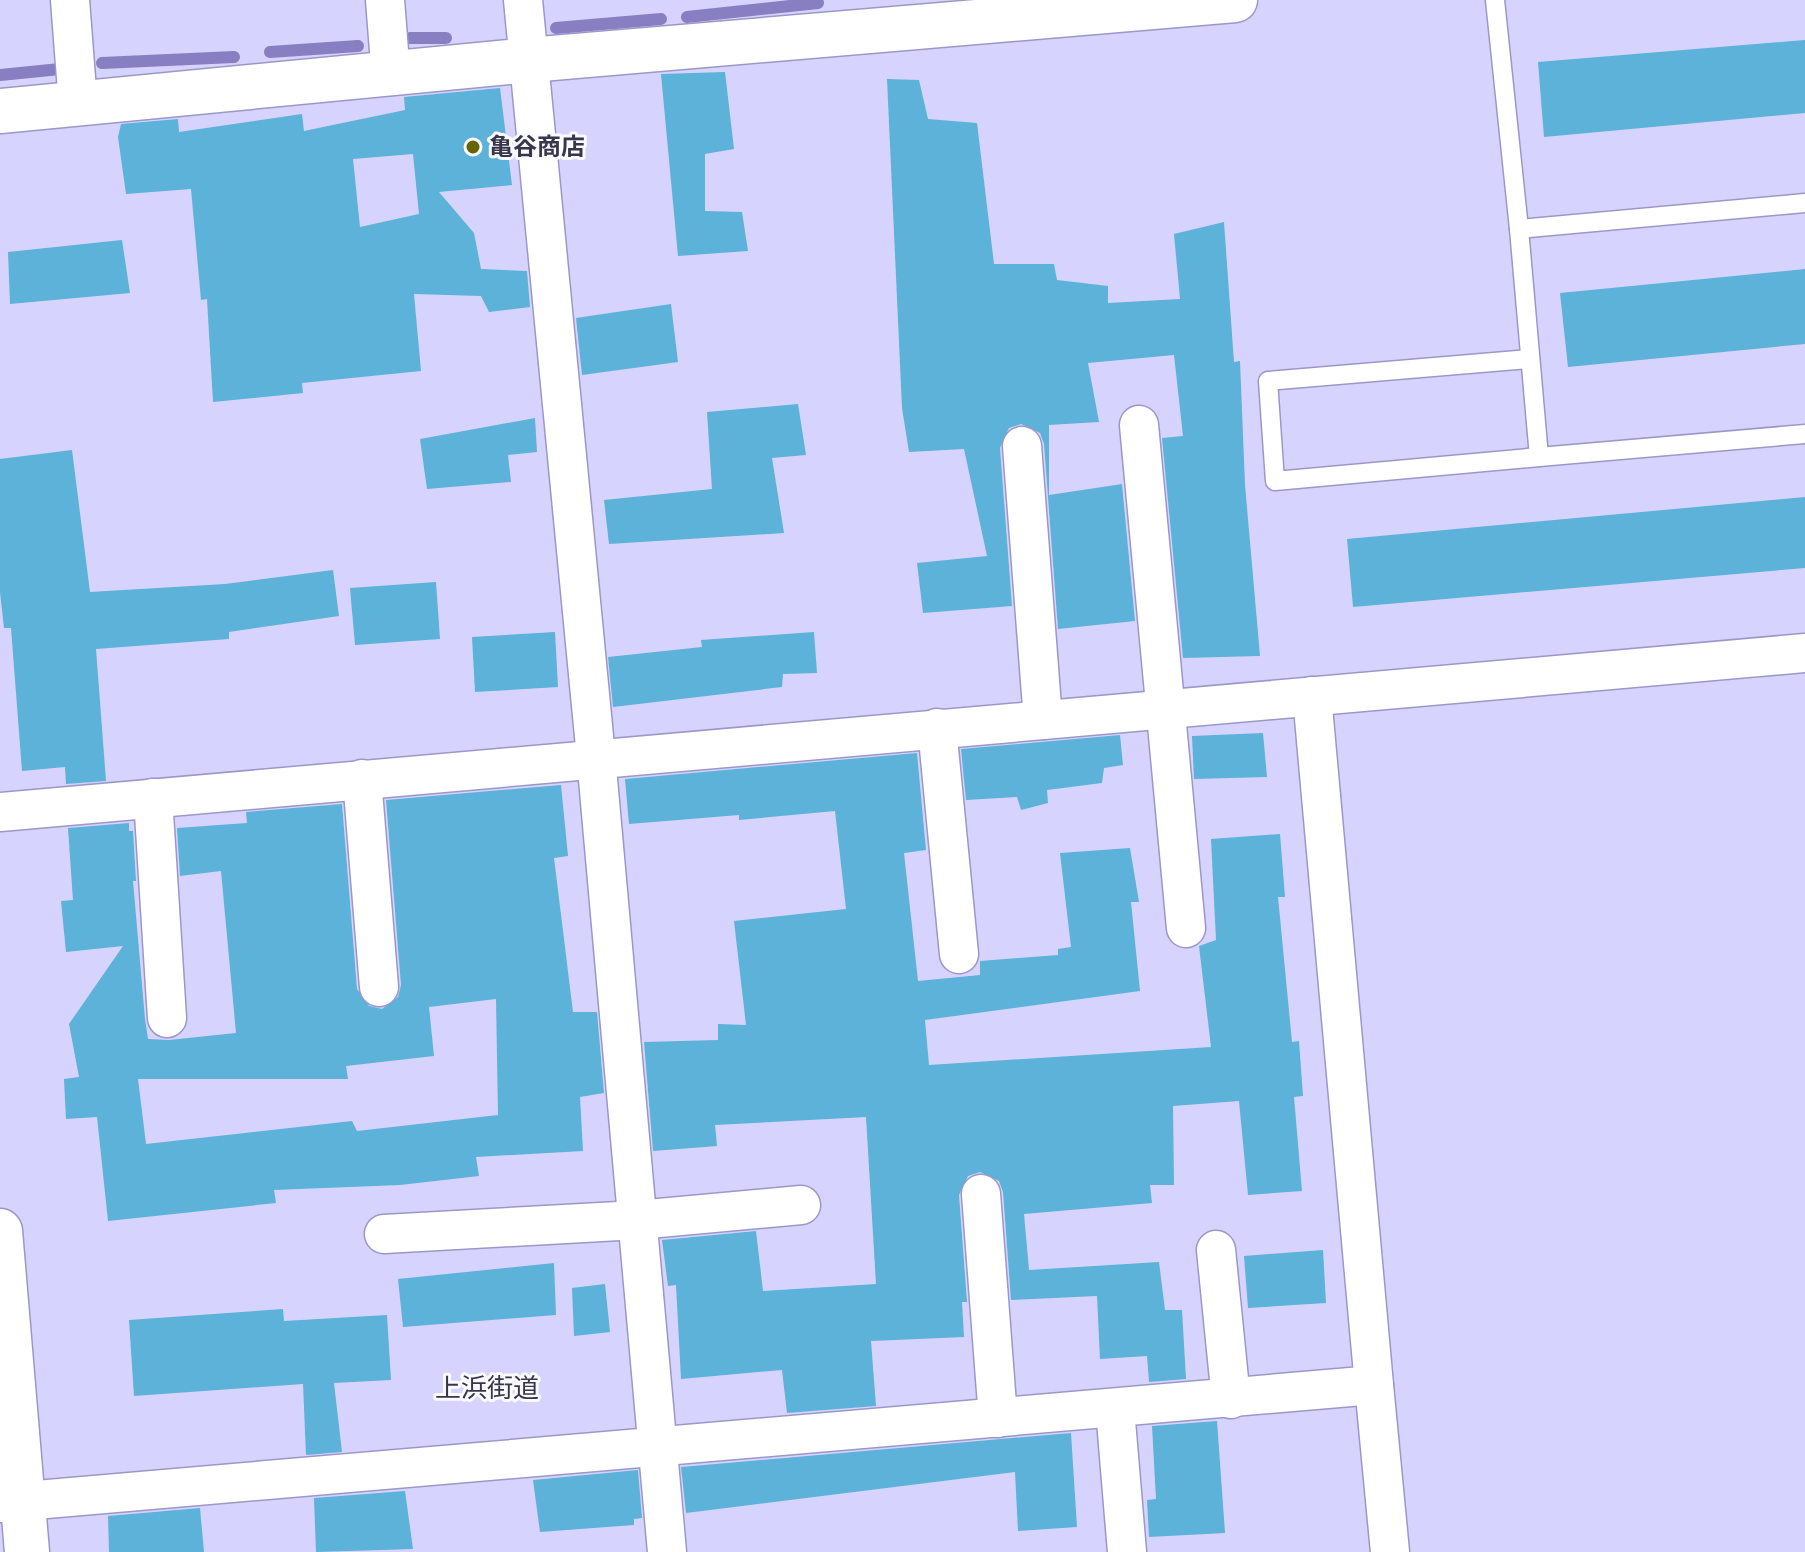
<svg xmlns="http://www.w3.org/2000/svg" width="1805" height="1552" font-family="'Work Sans','Noto Sans JP',sans-serif">
<style>
.lines{fill:none;stroke-linecap:round;stroke-linejoin:round}
.stream{stroke:#877fc2;stroke-width:12}
.building{fill:#5cb2d8;fill-rule:evenodd}
.lane-casing{stroke:#9c97ca;stroke-width:21}
.street-casing{stroke:#9c97ca;stroke-width:41}
.secondary-casing{stroke:#9c97ca;stroke-width:47}
.lane{stroke:#fff;stroke-width:18}
.street{stroke:#fff;stroke-width:38}
.secondary{stroke:#fff;stroke-width:44}
.poi-dot{fill:#676500;stroke:#f9f9fe;stroke-width:3}
.labels{text-anchor:middle;dominant-baseline:central;stroke-width:6;stroke-linejoin:round;paint-order:stroke}
.poi-label{font-size:24px;font-weight:bold;fill:#38364b;stroke:#f9f9fe;text-anchor:start}
.neighbourhood-label{font-size:26px;fill:#38364b;stroke:#f9f9fe}
</style>
<rect width="100%" height="100%" fill="#d6d3fe"/>
<g class="lines">
<g class="stream">
<path d="M687,17L818,3"/>
<path d="M556,28L661,19"/>
<path d="M410,38H446"/>
<path d="M270,52L358,46"/>
<path d="M102,63L234,57"/>
<path d="M0,75L60,69"/>
</g>
</g>
<g class="building">
<path d="M1805,40V113L1544,137L1538,62Z"/>
<path d="M725,72L734,149L705,154V211L742,212L748,251L678,256L661,74Z"/>
<path d="M887,79L919,80L928,119L977,123L994,264H1054L1057,280L1108,286V303L1180,299L1174,234L1224,222L1234,362L1240,361L1245,485L1260,656L1183,658L1162,438L1183,436L1174,355L1088,363L1099,422L1049,425V495L1122,484L1135,621L1058,629L1044,444L1040,433L1021,424L1009,428L1000,448L1012,606L923,613L917,563L987,556L964,449L909,452L902,408Z"/>
<path d="M500,88L512,185L439,192L474,233L481,269L527,271L530,307L489,312L481,296L414,294L421,371L302,383L303,393L213,402L207,299L201,300L191,189L126,194L118,137L121,124L178,119L179,132L302,114L304,131L405,110L404,97ZM413,154L419,214L360,227L353,159Z"/>
<path d="M122,240L130,293L10,304L8,252Z"/>
<path d="M1805,269V344L1568,367L1560,293Z"/>
<path d="M671,304L678,362L582,375L576,318Z"/>
<path d="M798,404L806,455L772,458L784,533L609,544L604,500L712,489L707,412Z"/>
<path d="M535,418L537,452L508,455L511,482L427,489L420,439Z"/>
<path d="M72,450L90,592L225,584L333,570L339,616L229,632V639L96,649L106,781L66,784L65,767L22,771L11,628H4L0,592V459Z"/>
<path d="M1805,497V568L1353,607L1347,539Z"/>
<path d="M436,582L440,639L355,645L350,588Z"/>
<path d="M555,632L558,687L475,692L472,637Z"/>
<path d="M814,632L817,673L783,674L782,687L613,707L608,657L702,647L701,640Z"/>
<path d="M1263,733L1267,777L1194,779L1192,736Z"/>
<path d="M1120,735L1123,765L1104,768L1102,783L1047,790L1048,803L1021,810L1017,797L966,800L961,749Z"/>
<path d="M917,753L926,850L904,853L918,981L980,975V961L1058,955V949L1071,947L1060,853L1130,848L1139,902H1131L1140,991L925,1020L929,1065L1211,1047L1199,946L1216,940L1211,839L1280,834L1285,897H1278L1292,1042L1299,1041L1303,1096L1294,1097L1302,1191L1248,1195L1239,1101L1173,1106L1174,1185H1150L1152,1203L1024,1214L1029,1270L1159,1262L1165,1310H1182L1186,1379L1149,1382L1147,1356L1100,1359L1097,1296L1011,1300L1003,1192L999,1181L980,1172L968,1176L959,1195L967,1302H962L964,1337L871,1341L876,1406L787,1413L782,1370L681,1379L676,1285L668,1286L662,1240L756,1231L763,1291L876,1284L866,1117L715,1125L717,1146L653,1151L644,1042L718,1040V1024L746,1025L734,921L846,909L835,811L739,820V815L629,824L625,779Z"/>
<path d="M561,785L568,856L554,858L573,1012H597L604,1093L580,1097L583,1151L476,1157L479,1176L400,1185L274,1190L276,1203L108,1221L97,1117L66,1119L64,1079L79,1077L69,1024L123,946L66,952L61,901L73,900L68,828L129,823V831H133L136,881H133L145,1019L148,1039L169,1040L236,1033L221,871L180,876L177,828L247,823L246,812L342,804L357,989L369,1006L382,1009L398,997L401,985L386,800ZM496,999L498,1115L357,1131L352,1121L146,1144L138,1079H348L346,1066L434,1056L429,1007Z"/>
<path d="M1323,1250L1326,1303L1248,1308L1244,1256Z"/>
<path d="M554,1263L556,1315L403,1327L398,1279Z"/>
<path d="M605,1284L610,1332L574,1336L572,1288Z"/>
<path d="M283,1309L284,1321L387,1315L391,1380L334,1383L342,1452L306,1455L303,1384L134,1396L129,1320Z"/>
<path d="M1217,1421L1225,1533L1149,1537L1147,1500L1156,1499L1152,1426Z"/>
<path d="M1071,1433L1077,1527L1018,1531L1015,1472L686,1513L681,1467Z"/>
<path d="M638,1470L642,1518L634,1519V1525L540,1532L533,1480Z"/>
<path d="M405,1491L413,1549L316,1552L314,1498Z"/>
<path d="M200,1508L204,1552H109L108,1516Z"/>
</g>
<g class="lines">
<defs>
<g id="lane">
<path d="M1495,0L1519,229L1805,203"/>
<path d="M1519,229L1539,457L1805,434"/>
<path d="M1530,359L1268,381L1275,481L1539,457"/>
</g>
<g id="street">
<path d="M70,0L78,104"/>
<path d="M385,0L391,76"/>
<path d="M523,0L596,757L667,1552"/>
<path d="M1139,425L1186,928"/>
<path d="M1022,446L1043,720"/>
<path d="M937,728L959,954"/>
<path d="M362,779L379,987"/>
<path d="M153,798L167,1018"/>
<path d="M0,812L1805,653"/>
<path d="M981,1194L998,1418"/>
<path d="M384,1234L637,1220L801,1205"/>
<path d="M1216,1250L1231,1399"/>
<path d="M1374,1385L1390,1552"/>
<path d="M1115,1409L1127,1552"/>
<path d="M0,1503L1374,1385L1312,696"/>
</g>
<g id="secondary">
<path d="M0,111L529,60L1235,0"/>
<path d="M0,1231L27,1552"/>
</g>
</defs>
<use href="#lane" class="lane-casing"/>
<use href="#street" class="street-casing"/>
<use href="#secondary" class="secondary-casing"/>
<use href="#lane" class="lane"/>
<use href="#street" class="street"/>
<use href="#secondary" class="secondary"/>
</g>
<circle class="poi-dot" cx="473" cy="147" r="8"/>
<g class="labels">
<g class="poi-label">
<text x="489" y="147">亀谷商店</text>
</g>
<g class="neighbourhood-label">
<text x="487" y="1388">上浜街道</text>
</g>
</g>
</svg>
